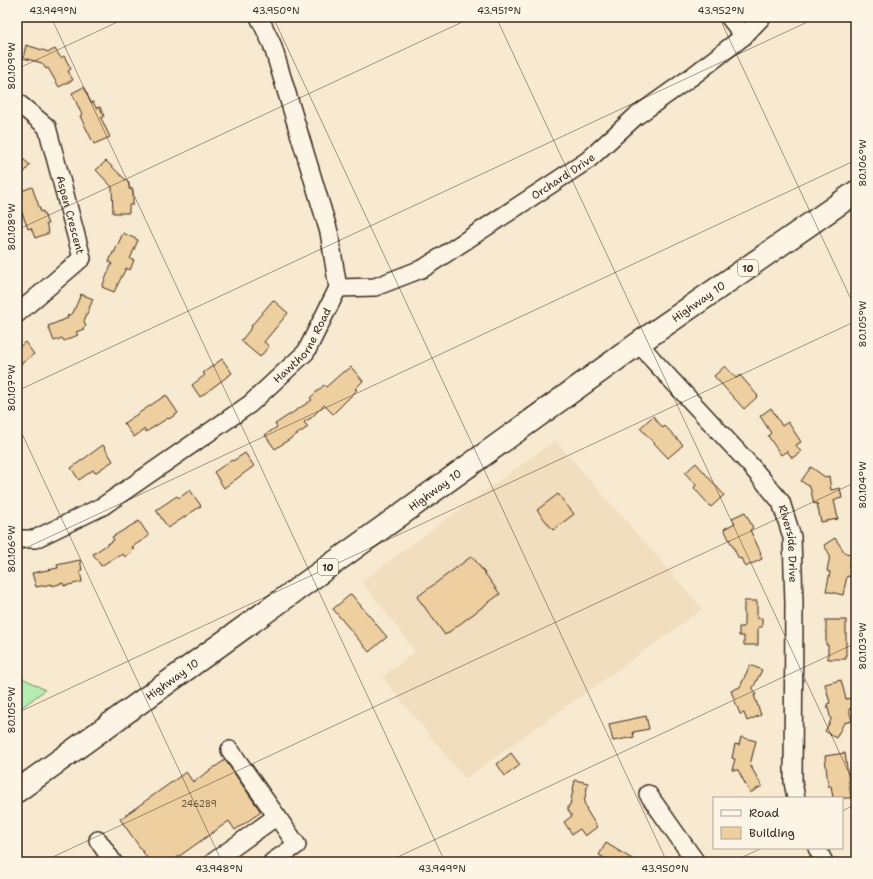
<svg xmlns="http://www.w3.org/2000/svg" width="873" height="879" font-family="'Shantell Sans',sans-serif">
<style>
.built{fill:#f1debf}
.green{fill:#b5eeb2;stroke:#788c68}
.building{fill:#eecfa0;stroke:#3b2a1e}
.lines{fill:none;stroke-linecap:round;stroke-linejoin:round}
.minor-casing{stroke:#3b2a1e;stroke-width:20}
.highway-casing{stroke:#3b2a1e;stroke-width:25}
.minor{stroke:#fcf5e5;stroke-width:17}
.highway{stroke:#fcf5e5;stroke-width:22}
.ticks{fill:none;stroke:#3b2a1e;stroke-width:1;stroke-opacity:0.45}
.labels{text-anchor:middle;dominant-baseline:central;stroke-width:3;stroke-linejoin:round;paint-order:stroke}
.number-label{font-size:9px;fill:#68533e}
.shield{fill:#fcf5e5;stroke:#75675a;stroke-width:1}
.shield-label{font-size:10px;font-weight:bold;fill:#3b2a1e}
.street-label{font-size:11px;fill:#3b2a1e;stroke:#fcf5e5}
.neatline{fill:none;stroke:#3b2a1e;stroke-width:1.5}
.ticks-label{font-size:10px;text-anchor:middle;fill:#3b2a1e}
</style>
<rect width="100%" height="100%" fill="#f8ead0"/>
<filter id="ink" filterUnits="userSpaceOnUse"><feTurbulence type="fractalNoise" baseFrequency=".025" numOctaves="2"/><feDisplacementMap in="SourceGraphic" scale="8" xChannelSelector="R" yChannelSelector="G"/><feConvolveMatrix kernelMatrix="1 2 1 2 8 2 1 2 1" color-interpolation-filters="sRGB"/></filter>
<g filter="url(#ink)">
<path class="built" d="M555,440L703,609L465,779L382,677L415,651L362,581Z"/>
<path class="green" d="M17,675L45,690L17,711Z"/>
<g class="building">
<path d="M26,45L49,52L55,49L61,58L64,56L71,69L68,71L73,80L59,87L48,68L46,69L42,63L23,58Z"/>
<path d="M84,87L91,103L93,102L96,108L100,107L104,116L101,118L110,137L94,144L80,116L82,115L72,93Z"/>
<path d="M17,154L30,165L17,181Z"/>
<path d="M106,161L129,183V189H133V205H129V213H113L112,187L96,170Z"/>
<path d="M32,187L41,212L43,211L48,224H46L49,233L35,238L31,228L28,229L21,210L17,211V195L20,194L19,192Z"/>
<path d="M123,233L138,240L130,259L134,260L130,270L126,268L114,292L102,287L112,263L109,262L113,252L114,253Z"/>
<path d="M81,294L93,299L84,321L86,326L83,328L84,329L76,332L78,335L64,341L62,338L54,341L48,326L68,318L67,316L73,313Z"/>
<path d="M273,300L288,313L264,342L269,346L260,357L241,341L252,327L251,326Z"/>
<path d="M25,342L34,354L17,367V349Z"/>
<path d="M222,359L232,373L200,397L192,385L205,375L203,373Z"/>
<path d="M725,366L736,378L740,375L758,396L744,409L714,376Z"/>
<path d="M351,367L363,381L355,389L357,390L333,414L324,405L311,418L304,422L308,427L275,449L265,435L277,427L275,424L312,400L310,398L324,385L326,387L344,371L345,372Z"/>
<path d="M166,395L178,413L169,419L168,418L146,432L145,429L134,437L124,423Z"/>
<path d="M771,408L782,426L788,422L801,442L796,445L801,452L792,458L787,451L781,455L768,436L771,433L760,416Z"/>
<path d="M653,416L663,428L665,426L683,445L668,458L640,428Z"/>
<path d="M103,445L113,461L95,473L93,470L79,480L71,468Z"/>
<path d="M245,453L254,466L224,488L214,472L232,460L233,461Z"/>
<path d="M696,463L724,495L711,507L694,488L696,485L685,473Z"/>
<path d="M811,467L825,477L829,476L831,490L840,488L842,498L834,500L838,519L821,522L817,503L814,504L810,487L801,481Z"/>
<path d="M190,490L201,506L168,528L156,510L177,496L179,498Z"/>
<path d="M558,494L574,514L553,530L537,510Z"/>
<path d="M745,512L753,528L750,530L761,553L760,554L762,559L745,567L741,558L739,559L724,529L735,523L732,518Z"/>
<path d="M139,521L149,536L132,547L134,550L125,557L123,554L117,557V556L101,566L93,554L114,540L112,537Z"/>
<path d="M835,538L845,553L852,554L849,566L856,567V578L847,576L843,595L826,591L830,572L827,571L830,555L824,545Z"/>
<path d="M472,556L500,594L445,635L417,597Z"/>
<path d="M80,560L82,570H80L82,582L64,586L63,583L52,586V584L36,587L32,573L58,568L57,565Z"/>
<path d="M351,594L387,637L369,652L333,609Z"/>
<path d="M744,601H757V618H762V627H758V645H744V636H739V627H744Z"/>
<path d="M826,620H846V659H828V645H826Z"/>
<path d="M750,665L762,670L753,688L756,695H754L761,715L747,721L744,713L740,714L731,691L740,687Z"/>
<path d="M841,680L846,699L855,697L856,707L849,709L852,721L844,723L836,738L825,731L831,720L827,704L830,703L825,684Z"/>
<path d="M646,716L649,729L633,732L634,737L613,741L609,724Z"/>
<path d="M741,737L756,741L750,765L762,786L750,793L738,770H732L735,759L732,758L735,744L739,745Z"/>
<path d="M511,753L520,765L505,776L497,764Z"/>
<path d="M845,753L851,798H833L831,786H828L825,756Z"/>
<path d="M225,760L261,812L235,830L229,821L171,862H150L120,819L186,772L193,782Z"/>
<path d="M575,780L588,783L584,803L587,808L586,809L597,827L585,836L580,829L572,834L564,822L572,816L568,810V806L570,805Z"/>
<path d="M606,843L637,862H611L599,855Z"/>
</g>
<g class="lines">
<defs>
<g id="minor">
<path d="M729,17L744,36"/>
<path id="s1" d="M17,102L47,127L82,258L17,314"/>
<path id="s2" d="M338,288L375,287L424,268L588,160L635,117L694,75L744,36L762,17"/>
<path id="s3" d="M639,343L653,360L751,466L781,502L792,537L794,604L793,782L796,798"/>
<path id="s4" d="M17,539H35L103,506L250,404L306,352L338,288L329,232L272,44L259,17"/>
<path d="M230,750L297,845L272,862"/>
<path d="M648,794L696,862"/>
<path d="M98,840L113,862"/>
<path d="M817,848L824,862"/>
<path d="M213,862L277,816"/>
</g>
<g id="highway">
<path id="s5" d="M17,791L639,343L856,192"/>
</g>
</defs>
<use href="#minor" class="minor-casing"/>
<use href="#highway" class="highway-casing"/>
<use href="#minor" class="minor"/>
<use href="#highway" class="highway"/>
</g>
</g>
<path class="ticks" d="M51,17L445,862M273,17L667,862M496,17L856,788M719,17L856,310M17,69L128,17M17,230L473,17M17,391L818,17M17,423L222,862M17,552L856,160M17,713L856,321M842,811L856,804M42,862L856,482M387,862L856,643M732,862L762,848"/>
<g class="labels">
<g class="number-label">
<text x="199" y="804">246289</text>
</g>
<g class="shield">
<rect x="738" y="260" width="20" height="16" rx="3"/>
<rect x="318" y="559" width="20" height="16" rx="3"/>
</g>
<g class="shield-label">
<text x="748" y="268">10</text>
<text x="328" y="567">10</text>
</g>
<g class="street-label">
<text stroke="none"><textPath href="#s2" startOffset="256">Orchard Drive</textPath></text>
<text stroke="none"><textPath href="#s1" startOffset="130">Aspen Crescent</textPath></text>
<text stroke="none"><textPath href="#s5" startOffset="839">Highway 10</textPath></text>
<text stroke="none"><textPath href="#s4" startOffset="352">Hawthorne Road</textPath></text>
<text stroke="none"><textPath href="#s5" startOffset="515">Highway 10</textPath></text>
<text stroke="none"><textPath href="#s3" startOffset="256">Riverside Drive</textPath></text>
<text stroke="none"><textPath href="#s5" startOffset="191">Highway 10</textPath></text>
</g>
</g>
<rect width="873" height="879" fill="none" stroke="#fcf5e5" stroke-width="44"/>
<rect x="713" y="797" width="130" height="52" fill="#fcf5e5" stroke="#afa495"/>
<rect x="721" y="810" width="20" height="6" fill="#fcf5e5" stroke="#afa495"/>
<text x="749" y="817" font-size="12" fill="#3b2a1e">Road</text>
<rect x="721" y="827" width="20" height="12" fill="#eecfa0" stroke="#afa495"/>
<text x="749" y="837" font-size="12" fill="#3b2a1e">Building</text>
<rect x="22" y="22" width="829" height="835" class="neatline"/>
<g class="ticks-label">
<text x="53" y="14">43.949°N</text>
<text x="276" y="14">43.950°N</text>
<text x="499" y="14">43.951°N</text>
<text x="721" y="14">43.952°N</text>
<text transform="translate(11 66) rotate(-90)" y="4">80.109°W</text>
<text transform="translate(862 163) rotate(-90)" y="4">80.106°W</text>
<text transform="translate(11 227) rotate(-90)" y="4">80.108°W</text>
<text transform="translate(862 324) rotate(-90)" y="4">80.105°W</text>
<text transform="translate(11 388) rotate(-90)" y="4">80.107°W</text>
<text transform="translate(862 485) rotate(-90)" y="4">80.104°W</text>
<text transform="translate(11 549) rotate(-90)" y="4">80.106°W</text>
<text transform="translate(862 646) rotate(-90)" y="4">80.103°W</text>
<text transform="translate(11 710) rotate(-90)" y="4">80.105°W</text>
<text x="219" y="872">43.948°N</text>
<text x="442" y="872">43.949°N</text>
<text x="665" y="872">43.950°N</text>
</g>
</svg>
